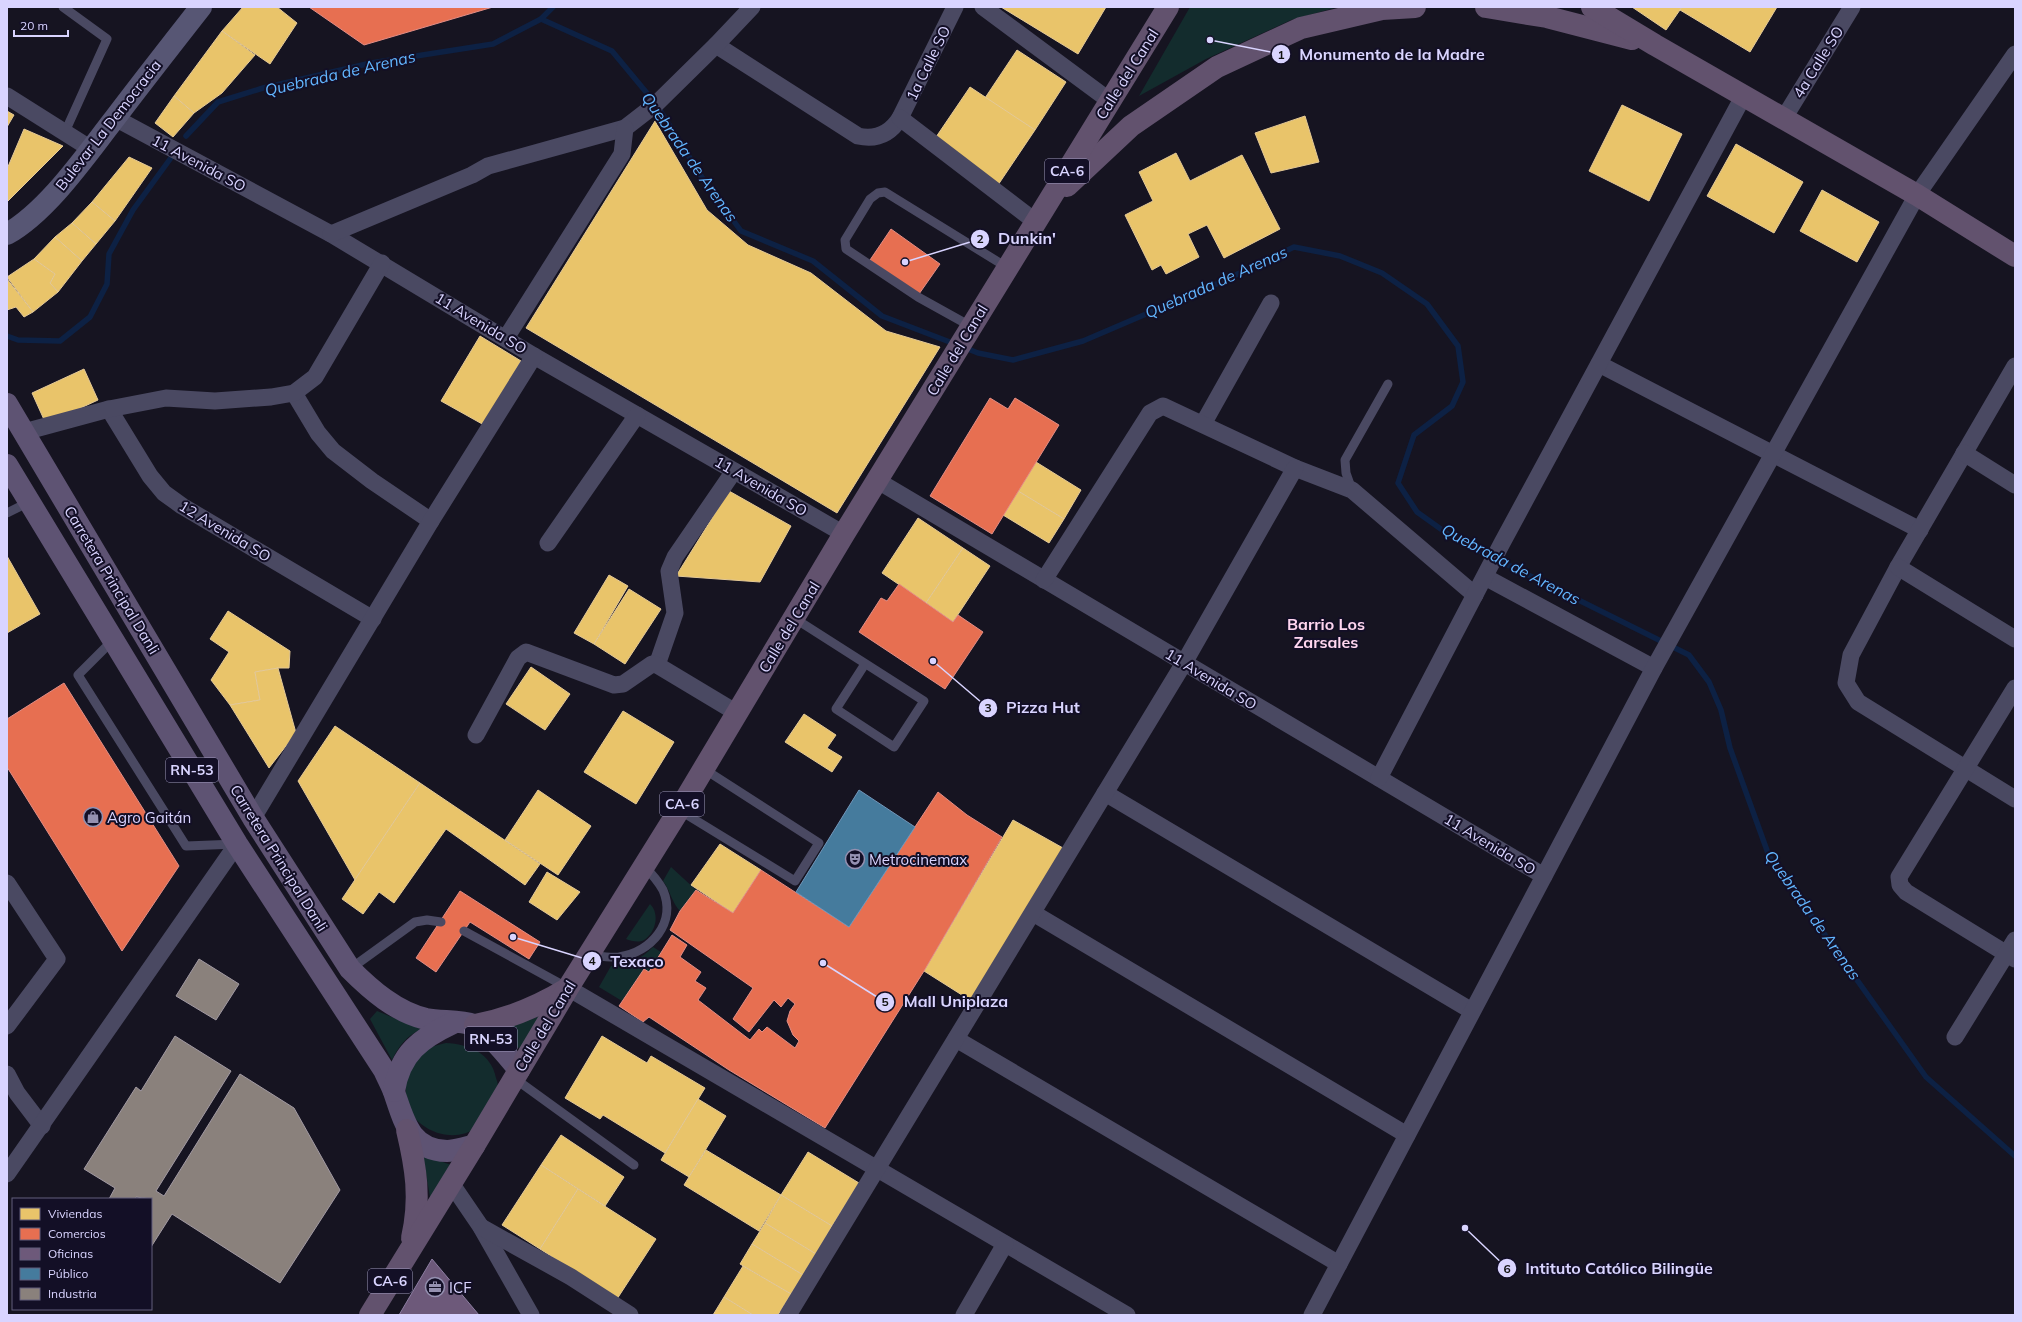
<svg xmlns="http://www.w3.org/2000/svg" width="2022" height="1322" font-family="Mulish,sans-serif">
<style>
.green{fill:#132c2d}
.homes{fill:#e9c46a;stroke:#e4c997}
.shops{fill:#e76f51;stroke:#e38d85}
.offices{fill:#6d597a;stroke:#8d7ea2}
.public{fill:#457b9d;stroke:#7196ba}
.industry{fill:#8a817c;stroke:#a29aa3}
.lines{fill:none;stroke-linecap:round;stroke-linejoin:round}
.stream{stroke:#0d2144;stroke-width:5.5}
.service{stroke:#4a4962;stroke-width:9}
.minor{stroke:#4a4962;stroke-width:17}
.secondary{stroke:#575674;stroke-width:22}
.primary{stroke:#5e5373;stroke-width:22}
.trunk{stroke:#62526e;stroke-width:22}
.labels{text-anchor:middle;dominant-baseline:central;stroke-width:4;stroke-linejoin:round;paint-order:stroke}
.shield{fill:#130f26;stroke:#9e99be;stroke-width:1}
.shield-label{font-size:14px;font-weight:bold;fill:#d9d4ff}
.street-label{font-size:15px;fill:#d9d4ff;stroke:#130f26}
.poi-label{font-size:15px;fill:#d9d4ff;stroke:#130f26;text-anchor:start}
.water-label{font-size:16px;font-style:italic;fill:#62b6ff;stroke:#130f26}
.neighbourhood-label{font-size:16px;font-weight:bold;fill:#ffd6f0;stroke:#130f26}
.leader{fill:none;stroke:#d9d4ff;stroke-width:1.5}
.callout-dot{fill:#d9d4ff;stroke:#130f26;stroke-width:1.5}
.mark-label{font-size:12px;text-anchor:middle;font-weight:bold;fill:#111}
.callout-label{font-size:16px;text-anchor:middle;font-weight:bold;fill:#d9d4ff;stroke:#130f26;stroke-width:4;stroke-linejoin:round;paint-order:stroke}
</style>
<rect width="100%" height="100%" fill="#161421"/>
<g class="green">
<path d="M1190,7H1338L1291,20L1206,59L1139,96Z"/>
<path d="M671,867L696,890L680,911C672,903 670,890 663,881Z"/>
<path d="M650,904C660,914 656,932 644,940C639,943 631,941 626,939Z"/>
<path d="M653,947L661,952L649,972L644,969L622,1001L599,987L611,966C628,966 641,959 653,947Z"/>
<path d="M377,1011L421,1029C406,1037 399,1045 392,1060L370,1019Z"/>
<path d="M544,1015L523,1051L496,1030Z"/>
<path d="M446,1043C469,1044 491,1053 496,1078C497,1080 498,1085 498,1087C497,1093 491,1101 489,1106C486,1112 482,1123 477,1127C457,1143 423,1134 411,1112C399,1089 408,1059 432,1047C436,1045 442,1044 446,1043Z"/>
<path d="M423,1155L454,1166L431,1203Z"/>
</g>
<g class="homes">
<path d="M243,7H277L297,23L270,64L222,31Z"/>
<path d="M1001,7H1106L1078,54Z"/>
<path d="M1632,7H1682L1666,30Z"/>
<path d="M1682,7H1777L1750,52L1680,10Z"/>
<path d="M222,31L255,55L222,93L194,113L174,96Z"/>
<path d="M1017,50L1066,82L1035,130L985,98Z"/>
<path d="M970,87L1035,130L998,185L934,140Z"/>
<path d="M174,96L194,113L173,137L155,123Z"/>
<path d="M1622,105L1682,134L1649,201L1589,171Z"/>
<path d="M7,111L14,115L7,127Z"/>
<path d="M1305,116L1319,162L1271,173L1255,133Z"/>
<path d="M655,121L707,210L748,245L811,273L886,331L940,347L837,513L526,328Z"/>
<path d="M24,129L63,146L7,202V169Z"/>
<path d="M1736,144L1803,182L1774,233L1707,196Z"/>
<path d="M1176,153L1190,181L1242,155L1280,229L1224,258L1207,225L1188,234L1199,257L1166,274L1161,265L1152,270L1125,215L1153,201L1139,172Z"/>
<path d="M129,157L152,168L115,221L92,202Z"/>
<path d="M1822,190L1879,222L1857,262L1800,231Z"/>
<path d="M92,202L115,221L96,244L72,223Z"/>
<path d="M72,223L96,244L82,261L55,237Z"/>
<path d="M55,237L82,261L58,292L50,283L55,274L34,259Z"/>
<path d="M34,259L55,274L50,283L58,292L33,312L7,277Z"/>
<path d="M7,279L33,312L24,317L16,307L7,310Z"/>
<path d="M480,336L521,361L484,425L441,401Z"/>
<path d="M84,369L98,400L46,424L32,393Z"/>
<path d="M1036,462L1081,490L1064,519L1018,491Z"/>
<path d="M729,491L791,526L760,582L676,576Z"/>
<path d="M1018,491L1064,519L1049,543L1003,515Z"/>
<path d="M918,518L963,548L926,603L882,573Z"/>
<path d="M963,548L990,566L953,622L926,603Z"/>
<path d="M7,556L40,614L7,633Z"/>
<path d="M609,575L628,586L594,644L574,633Z"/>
<path d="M629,589L661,609L625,664L594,644Z"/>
<path d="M228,611L290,651L289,668H278L255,672L260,700L230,705L211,680L229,652L210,639Z"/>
<path d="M531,667L570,694L545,730L506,704Z"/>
<path d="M278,668L296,733L269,768L230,705L260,700L255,672Z"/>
<path d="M623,711L674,742L636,804L584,772Z"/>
<path d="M804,714L836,735L827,748L842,757L832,772L785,742Z"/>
<path d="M335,726L420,783L355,880L298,781Z"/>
<path d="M420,783L540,864L525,885L446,829L394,903L379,892L363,914L342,899Z"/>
<path d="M538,790L591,826L558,875L505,840Z"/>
<path d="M1013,820L1063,848L973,1002L924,971Z"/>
<path d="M720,844L761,870L733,913L691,885Z"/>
<path d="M547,872L580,892L557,920L529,902Z"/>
<path d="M602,1036L647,1063L651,1056L705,1088L665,1153L603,1115L600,1119L565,1098Z"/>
<path d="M698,1099L726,1116L689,1177L661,1160Z"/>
<path d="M561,1135L624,1177L605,1206L541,1165Z"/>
<path d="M706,1150L781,1195L759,1231L684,1185Z"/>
<path d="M808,1152L859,1183L832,1226L781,1195Z"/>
<path d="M541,1165L578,1189L540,1249L502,1225Z"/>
<path d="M578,1189L656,1239L617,1299L540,1249Z"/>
<path d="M781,1195L832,1226L816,1254L765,1223Z"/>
<path d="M765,1223L816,1254L803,1275L752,1244Z"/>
<path d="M752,1244L803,1275L791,1294L740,1264Z"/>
<path d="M743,1266L791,1294L778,1315H753L724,1297Z"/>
<path d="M724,1297L753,1315H713Z"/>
</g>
<g class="shops">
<path d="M309,7H493L364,45Z"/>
<path d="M891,229L940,264L919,294L870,260Z"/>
<path d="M990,398L1008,409L1015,398L1059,425L992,534L930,496Z"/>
<path d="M899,584L953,622L958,615L983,632L945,689L859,632L881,598L887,601Z"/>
<path d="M64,683L179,866L122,951L7,767V719Z"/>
<path d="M938,792L967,815L1002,837L924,971L825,1128L729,1070L649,1017L643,1022L619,1006L644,969L649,972L672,935L687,945L680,957L701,972L695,981L706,988L698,1000L750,1040L759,1029L762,1032L767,1027L795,1048L799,1041L793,1035L787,1021L790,1011L795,1004L788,998L781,1007L774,1000L749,1032L733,1019L753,988L670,930L680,911L696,890L733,913L761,870L849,927Z"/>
<path d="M460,891L540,942L529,959L470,922L436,972L416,958Z"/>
</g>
<path class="offices" d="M432,1259L479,1315H399Z"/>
<path class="public" d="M859,790L915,827L849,927L796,892Z"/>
<g class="industry">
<path d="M199,959L239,984L216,1020L176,996Z"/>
<path d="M175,1036L231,1071L156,1191L164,1196L240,1074L294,1108L340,1190L280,1283L172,1214L151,1247V1199L136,1197L135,1199H109L115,1188L84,1169L136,1087L141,1091Z"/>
</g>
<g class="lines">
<g class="stream">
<path d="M541,19L612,51L656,104L703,179L741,231L813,261L882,316L955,344"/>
<path d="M186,136L218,102L263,88L371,63L493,44L541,19L553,7"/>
<path d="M7,336L18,340L60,341L90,317L107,284L109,254L133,210L173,155"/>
<path d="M963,347L978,353L1013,360L1083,341L1221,282L1294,247L1340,256L1382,273L1427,304L1458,346L1463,382L1452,406L1414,435L1398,483L1417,512L1452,537L1689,655L1709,682L1721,710L1730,748L1769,856L1926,1077L2015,1156"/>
</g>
<g class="service">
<path d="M63,7L107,39L65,132"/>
<path d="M972,327L918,297L846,249L845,240L870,199L878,193L885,192L1008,268"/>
<path d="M1352,490L1346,473L1345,460L1388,384"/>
<path d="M7,513L29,502"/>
<path d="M794,618L924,701L894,747L836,709L865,664"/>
<path d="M113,640L78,675L186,846L237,844"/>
<path d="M679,810L795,881L819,843L704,769"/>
<path d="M464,931L568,988"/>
<path d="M589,955C599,956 609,958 619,957C651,952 677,923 663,890C658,881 651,873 644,866"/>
<path d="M350,969L415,922L427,920L441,922"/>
<path d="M514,1078L634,1165"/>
</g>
<g class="minor">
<path d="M983,7L1110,101"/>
<path d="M716,45L858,136C876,140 890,134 900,118L955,7"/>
<path d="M7,96L91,149"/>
<path d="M115,118L331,234L534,356L844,534"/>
<path d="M900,118L1036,222"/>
<path d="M1784,118L1852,7"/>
<path d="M331,234L472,175L488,166L625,128L656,104L716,45L752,7"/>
<path d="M506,338L622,154L625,128"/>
<path d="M1599,364L1920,530"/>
<path d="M2015,366L1898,567L1851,655L1846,683L1858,702L2015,799"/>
<path d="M294,393L318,433L333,451L372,481L431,521"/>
<path d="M109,409L150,476L164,493L182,506L373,619"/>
<path d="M1203,424L1271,303"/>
<path d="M24,432L109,409L166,398L215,401L271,397L294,393L315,377L382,263"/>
<path d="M1964,453L2015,485"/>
<path d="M878,481L1544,876"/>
<path d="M548,543L637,415"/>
<path d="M1898,567L2015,639"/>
<path d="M1485,577L1654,668"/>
<path d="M1044,580L1150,413L1163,406L1295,468L1352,490L1475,595"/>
<path d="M657,665L675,613L669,571L675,557L734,471"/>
<path d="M2015,688L1899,877L1900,885L1906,892L2015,959"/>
<path d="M476,735L518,658L526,652L614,685L623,684L652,664L657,665L737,713"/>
<path d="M1379,778L1502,543L1744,95"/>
<path d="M1105,793L1472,1011"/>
<path d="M253,818L431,521L534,356"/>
<path d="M7,883L57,959L7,1026"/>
<path d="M1033,913L1407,1135"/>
<path d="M568,988L1127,1315"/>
<path d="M1955,1037L2015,940"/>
<path d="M956,1039L1339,1264"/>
<path d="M7,1074L17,1093L42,1126"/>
<path d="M7,1174L237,844"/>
<path d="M451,1183L481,1227L531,1315"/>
<path d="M481,1227L571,1277L630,1315"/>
<path d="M788,1315L1184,663L1295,468"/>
<path d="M964,1315L1005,1244"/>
<path d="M1312,1315L1654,668L1917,195L2015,54"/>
</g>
<path class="secondary" d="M7,234C48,211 86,155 115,118C143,81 172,44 201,7"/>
<g class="primary">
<path d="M7,404L253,818L350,969C371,990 396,1012 426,1019C441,1022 460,1020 474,1025C485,1028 511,1060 519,1070"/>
<path d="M7,465L237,844L384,1070C387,1077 391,1084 394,1092C404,1121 410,1150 447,1151C456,1151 466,1147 474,1146"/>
<path d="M394,1091C400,1053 421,1038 453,1023"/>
</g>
<g class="trunk">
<path d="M1486,7L1547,17L1632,39"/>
<path d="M1592,7L1655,45L1917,195L2015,256"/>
<path d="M1067,186L1131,126L1217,67L1301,28L1382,9L1415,7"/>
<path d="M475,1025C508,1019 539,1006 567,989"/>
<path d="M407,1130C416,1168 421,1198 412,1238"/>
<path d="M370,1315L474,1146L568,988L679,810L844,534L1168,7"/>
</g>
</g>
<defs>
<symbol id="shop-ring" viewBox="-11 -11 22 22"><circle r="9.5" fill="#130f26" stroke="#9591b1" stroke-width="1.5"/><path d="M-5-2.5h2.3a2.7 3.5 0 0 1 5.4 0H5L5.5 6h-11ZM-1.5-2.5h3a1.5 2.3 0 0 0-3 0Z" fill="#9591b1"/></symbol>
<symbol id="theatre-ring" viewBox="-11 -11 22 22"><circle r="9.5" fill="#130f26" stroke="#9591b1" stroke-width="1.5"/><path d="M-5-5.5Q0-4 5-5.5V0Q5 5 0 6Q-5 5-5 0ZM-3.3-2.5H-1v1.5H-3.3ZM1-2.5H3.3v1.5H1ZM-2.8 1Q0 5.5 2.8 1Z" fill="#9591b1"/></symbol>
<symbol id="office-ring" viewBox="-11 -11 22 22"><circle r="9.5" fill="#130f26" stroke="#9591b1" stroke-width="1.5"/><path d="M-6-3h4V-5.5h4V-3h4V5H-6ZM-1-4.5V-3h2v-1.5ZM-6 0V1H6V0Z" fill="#9591b1"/></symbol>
</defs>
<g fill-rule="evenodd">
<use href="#shop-ring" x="82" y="806" width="22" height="22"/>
<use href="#theatre-ring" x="844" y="848" width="22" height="22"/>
<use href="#office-ring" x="424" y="1276" width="22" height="22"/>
</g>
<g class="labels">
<g class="shield">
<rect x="1045" y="159" width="44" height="24" rx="3"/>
<rect x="166" y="758" width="52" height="24" rx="3"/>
<rect x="660" y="792" width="44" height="24" rx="3"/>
<rect x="465" y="1027" width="52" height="24" rx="3"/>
<rect x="368" y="1269" width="44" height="24" rx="3"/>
</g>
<g class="shield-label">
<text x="1067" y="171">CA-6</text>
<text x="192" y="770">RN-53</text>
<text x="682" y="804">CA-6</text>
<text x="491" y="1039">RN-53</text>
<text x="390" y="1281">CA-6</text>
</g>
<g class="street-label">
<text transform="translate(1818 62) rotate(-58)">4a Calle SO</text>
<text transform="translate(928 63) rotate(-64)">1a Calle SO</text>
<text transform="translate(1127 74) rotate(-58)">Calle del Canal</text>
<text transform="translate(108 125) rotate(-52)">Bulevar La Democracia</text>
<text transform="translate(199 163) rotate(28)">11 Avenida SO</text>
<text transform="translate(481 323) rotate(31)">11 Avenida SO</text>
<text transform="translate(957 350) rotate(-59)">Calle del Canal</text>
<text transform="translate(761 486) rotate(30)">11 Avenida SO</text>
<text transform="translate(225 531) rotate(31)">12 Avenida SO</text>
<text transform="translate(112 580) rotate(59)">Carretera Principal Danli</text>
<text transform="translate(789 627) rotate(-59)">Calle del Canal</text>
<text transform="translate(1211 679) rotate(31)">11 Avenida SO</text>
<text transform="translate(1490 844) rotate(31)">11 Avenida SO</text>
<text transform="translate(279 858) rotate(58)">Carretera Principal Danli</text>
<text transform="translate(545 1026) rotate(-59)">Calle del Canal</text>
</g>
<g class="poi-label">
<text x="107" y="817">Agro Gaitán</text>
<text x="869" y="859">Metrocinemax</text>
<text x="449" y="1287">ICF</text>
</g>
<g class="water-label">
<text transform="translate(340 73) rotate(-13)">Quebrada de Arenas</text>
<text transform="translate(690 157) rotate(55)">Quebrada de Arenas</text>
<text transform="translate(1216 282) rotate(-24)">Quebrada de Arenas</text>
<text transform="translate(1511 564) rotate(28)">Quebrada de Arenas</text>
<text transform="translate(1813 915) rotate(55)">Quebrada de Arenas</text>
</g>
<g class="neighbourhood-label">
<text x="1326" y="624">Barrio Los<tspan x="1326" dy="18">Zarsales</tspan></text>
</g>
</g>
<path class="leader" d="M1210 40L1281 54M905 262L980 239M933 661L988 708M513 937L592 961M823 963L885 1002M1465 1228L1507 1268"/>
<g class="callout-dot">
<circle cx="1210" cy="40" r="4"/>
<circle cx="905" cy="262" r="4"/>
<circle cx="933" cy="661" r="4"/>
<circle cx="513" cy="937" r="4"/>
<circle cx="823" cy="963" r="4"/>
<circle cx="1465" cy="1228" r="4"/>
<circle cx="1281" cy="54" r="10"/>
<circle cx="980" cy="239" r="10"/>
<circle cx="988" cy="708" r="10"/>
<circle cx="592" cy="961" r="10"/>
<circle cx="885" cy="1002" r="10"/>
<circle cx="1507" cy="1268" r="10"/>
</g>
<g class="mark-label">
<text x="1281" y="59">1</text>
<text x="980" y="243">2</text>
<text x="988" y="712">3</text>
<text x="592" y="965">4</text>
<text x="885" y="1006">5</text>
<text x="1507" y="1273">6</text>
</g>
<g class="callout-label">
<text x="1392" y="60">Monumento de la Madre</text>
<text x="1027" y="244">Dunkin'</text>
<text x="1043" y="713">Pizza Hut</text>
<text x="637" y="967">Texaco</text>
<text x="956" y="1007">Mall Uniplaza</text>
<text x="1619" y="1274">Intituto Católico Bilingüe</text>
</g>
<rect width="2022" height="1322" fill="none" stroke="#d9d4ff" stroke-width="16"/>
<rect x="12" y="1198" width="140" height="112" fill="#130f26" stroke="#625e7d"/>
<rect x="20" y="1208" width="20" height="12" fill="#e9c46a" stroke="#625e7d"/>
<text x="48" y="1218" font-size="12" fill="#d9d4ff">Viviendas</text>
<rect x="20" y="1228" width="20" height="12" fill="#e76f51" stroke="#625e7d"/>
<text x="48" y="1238" font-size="12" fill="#d9d4ff">Comercios</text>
<rect x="20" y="1248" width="20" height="12" fill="#6d597a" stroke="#625e7d"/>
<text x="48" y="1258" font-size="12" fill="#d9d4ff">Oficinas</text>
<rect x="20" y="1268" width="20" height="12" fill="#457b9d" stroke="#625e7d"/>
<text x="48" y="1278" font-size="12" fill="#d9d4ff">Público</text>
<rect x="20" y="1288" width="20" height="12" fill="#8a817c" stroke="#625e7d"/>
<text x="48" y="1298" font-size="12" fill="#d9d4ff">Industria</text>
<path d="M14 30v6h54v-6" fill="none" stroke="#d9d4ff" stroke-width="2"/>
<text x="20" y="30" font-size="12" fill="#d9d4ff" stroke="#130f26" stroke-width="3" paint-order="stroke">20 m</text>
</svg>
